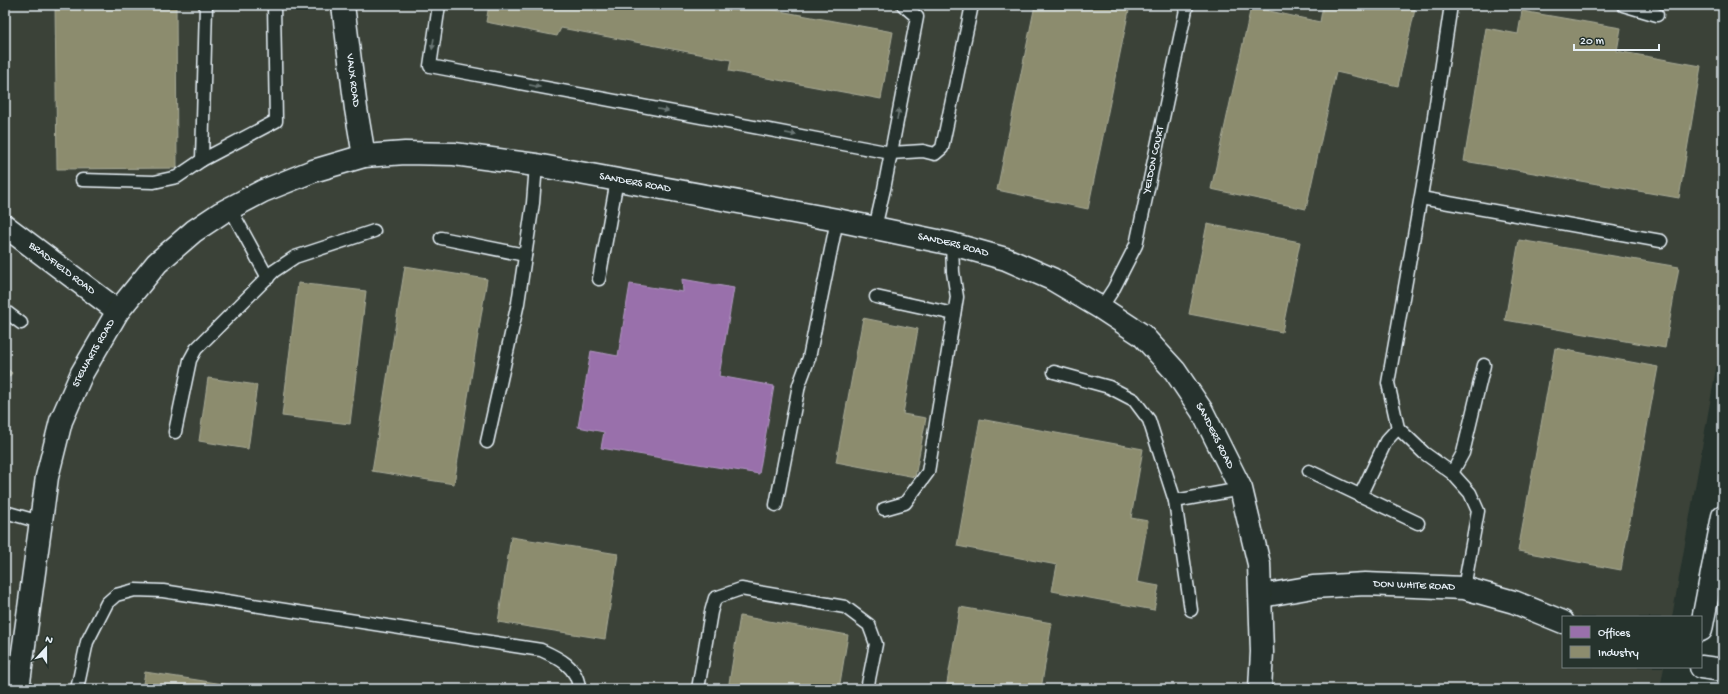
<svg xmlns="http://www.w3.org/2000/svg" width="1728" height="694" font-family="'Gochi Hand',sans-serif">
<style>
.built{fill:#3b4339}
.offices{fill:#9970ab;stroke:#b197c2}
.industry{fill:#8c8c6e;stroke:#a8aa97}
.lines{fill:none;stroke-linecap:round;stroke-linejoin:round}
.service-casing{stroke:#e8f1f8;stroke-width:15}
.minor-casing{stroke:#e8f1f8;stroke-width:25}
.service{stroke:#26332d;stroke-width:12}
.minor{stroke:#26332d;stroke-width:22}
.oneway{fill:#6a7674}
.labels{text-anchor:middle;dominant-baseline:central;stroke-width:4;stroke-linejoin:round;paint-order:stroke}
.street-label{font-size:11px;fill:#e8f1f8;stroke:#26332d}
</style>
<rect width="100%" height="100%" fill="#26332d"/>
<filter id="ink" filterUnits="userSpaceOnUse"><feTurbulence type="fractalNoise" baseFrequency=".025" numOctaves="2"/><feDisplacementMap in="SourceGraphic" scale="8" xChannelSelector="R" yChannelSelector="G"/><feConvolveMatrix kernelMatrix="1 2 1 2 8 2 1 2 1" color-interpolation-filters="sRGB"/></filter>
<g filter="url(#ink)">
<path class="built" d="M5,5H1723V329L1672,617H1563V667H1664L1660,689H5Z"/>
<path class="offices" d="M682,279L734,288L719,376L774,386L759,474L601,448L604,432L578,427L591,351L618,356L630,284L683,292Z"/>
<g class="industry">
<path d="M55,5H176L177,168L57,169Z"/>
<path d="M489,5H711L738,10L740,5H747L893,32L881,99L729,71L731,60L561,28L557,36L486,22Z"/>
<path d="M1035,5H1130L1088,209L997,190Z"/>
<path d="M1323,5H1416L1398,86L1336,72L1306,209L1211,189L1251,7L1320,22Z"/>
<path d="M1522,11L1621,28L1617,51L1701,66L1679,198L1464,161L1486,28L1518,34Z"/>
<path d="M1207,224L1300,242L1282,332L1189,314Z"/>
<path d="M1519,240L1679,267L1665,348L1505,320Z"/>
<path d="M405,266L487,279L454,484L372,471Z"/>
<path d="M298,283L366,291L350,424L282,416Z"/>
<path d="M863,318L918,329L903,414L926,418L915,477L836,462Z"/>
<path d="M1555,348L1658,367L1621,570L1518,551Z"/>
<path d="M5,367L12,373L5,382Z"/>
<path d="M208,378L257,385L248,449L199,441Z"/>
<path d="M980,419L1143,449L1131,518L1148,521L1137,582L1159,586L1154,610L1052,591L1057,565L957,546Z"/>
<path d="M511,537L618,554L605,639L498,622Z"/>
<path d="M960,607L1052,623L1041,689H946Z"/>
<path d="M740,616L848,635L839,689H728Z"/>
<path d="M145,672L256,689H142Z"/>
</g>
<g class="lines">
<defs>
<g id="service">
<path d="M206,5L202,160L276,121L274,5"/>
<path d="M439,5L430,66L891,153L923,151L935,154L942,148L972,5"/>
<path d="M1451,5L1428,156L1388,383L1398,428L1424,453L1452,473L1470,493L1478,511L1464,588"/>
<path d="M1623,5L1657,15"/>
<path d="M82,180L154,182L177,177L202,160"/>
<path d="M1421,198L1661,241"/>
<path d="M230,208L268,278"/>
<path d="M875,228L884,189L917,17L903,5"/>
<path d="M441,238L525,255"/>
<path d="M599,279L617,180"/>
<path d="M876,297L954,314"/>
<path id="s1" d="M1101,308L1114,288L1136,245L1187,5"/>
<path d="M5,311L21,323"/>
<path d="M1054,372L1109,387L1134,400L1149,420L1175,501L1191,610"/>
<path d="M175,432L190,360L196,349L274,271L295,257L374,231"/>
<path d="M487,442L518,303L533,203L536,165"/>
<path d="M1309,471L1418,523"/>
<path d="M1452,473L1463,453L1484,365"/>
<path d="M1360,496L1386,441L1398,428"/>
<path d="M1175,501L1241,489"/>
<path d="M776,505L799,385L809,358L837,220"/>
<path d="M884,509L905,503L928,472L957,297L953,272L952,244"/>
<path d="M5,512L40,522"/>
<path d="M77,689L87,642L107,603L116,595L135,590L163,591L541,650C559,658 578,667 579,689"/>
<path d="M698,689L711,612L715,598L741,589L845,607L869,625L876,644L867,689"/>
</g>
<g id="minor">
<path id="s2" d="M343,5L356,109L364,156"/>
<path id="s3" d="M5,226L118,311"/>
<path id="s4" d="M1261,596L1313,587L1365,584L1464,588L1514,602L1563,622"/>
<path d="M1701,630L1723,516"/>
<path d="M1701,667L1723,670"/>
<path id="s5" d="M18,689L47,477L61,421L82,373L118,311L157,263L194,231L221,213L263,191L313,171L364,156L405,153L454,154L536,165L837,220L952,244L1006,259L1052,279L1101,308L1142,335L1175,371L1202,411L1241,489L1259,564L1262,652L1260,689"/>
</g>
</defs>
<use href="#service" class="service-casing"/>
<use href="#minor" class="minor-casing"/>
<use href="#service" class="service"/>
<use href="#minor" class="minor"/>
</g>
<defs><path id="oneway-solid" d="M-6-.8H1V-3.2L6.5 0L1 3.2V.8H-6Z"/></defs>
<g class="oneway">
<use href="#oneway-solid" transform="translate(433 44) rotate(99)"/>
<use href="#oneway-solid" transform="translate(535 86) rotate(11)"/>
<use href="#oneway-solid" transform="translate(663 110) rotate(11)"/>
<use href="#oneway-solid" transform="translate(898 114) rotate(-79)"/>
<use href="#oneway-solid" transform="translate(791 134) rotate(11)"/>
</g>
</g>
<g class="labels">
<g class="street-label">
<text stroke="none"><textPath href="#s2" startOffset="76">VAUX ROAD</textPath></text>
<text stroke="none"><textPath href="#s1" startOffset="159">YELDON COURT</textPath></text>
<text stroke="none"><textPath href="#s5" startOffset="967">SANDERS ROAD</textPath></text>
<text stroke="none"><textPath href="#s5" startOffset="1291">SANDERS ROAD</textPath></text>
<text stroke="none"><textPath href="#s3" startOffset="71">BRADFIELD ROAD</textPath></text>
<text stroke="none"><textPath href="#s5" startOffset="347">STEWARTS ROAD</textPath></text>
<text stroke="none"><textPath href="#s5" startOffset="1627">SANDERS ROAD</textPath></text>
<text stroke="none"><textPath href="#s4" startOffset="154">DON WHITE ROAD</textPath></text>
</g>
</g>
<rect width="1728" height="694" fill="none" stroke="#26332d" stroke-width="20"/>
<rect x="10" y="10" width="1708" height="674" fill="none" stroke="#e8f1f8" stroke-width="1.5" filter="url(#ink)"/>
<rect x="1562" y="616" width="140" height="52" fill="#26332d" stroke="#747f7e"/>
<rect x="1570" y="626" width="20" height="12" fill="#9970ab" stroke="#747f7e"/>
<text x="1598" y="636" font-size="12" fill="#e8f1f8">Offices</text>
<rect x="1570" y="646" width="20" height="12" fill="#8c8c6e" stroke="#747f7e"/>
<text x="1598" y="656" font-size="12" fill="#e8f1f8">Industry</text>
<g transform="translate(46 648) rotate(21)" stroke="#26332d" stroke-width="3" paint-order="stroke">
<path d="M0-3L7 15L0 10L-7 15Z" fill="#e8f1f8"/>
<text y="-6" font-size="11" font-weight="bold" text-anchor="middle" fill="#e8f1f8">N</text>
</g>
<path d="M1574 44v6h85v-6" fill="none" stroke="#e8f1f8" stroke-width="2"/>
<text x="1580" y="44" font-size="12" fill="#e8f1f8" stroke="#26332d" stroke-width="3" paint-order="stroke">20 m</text>
</svg>
